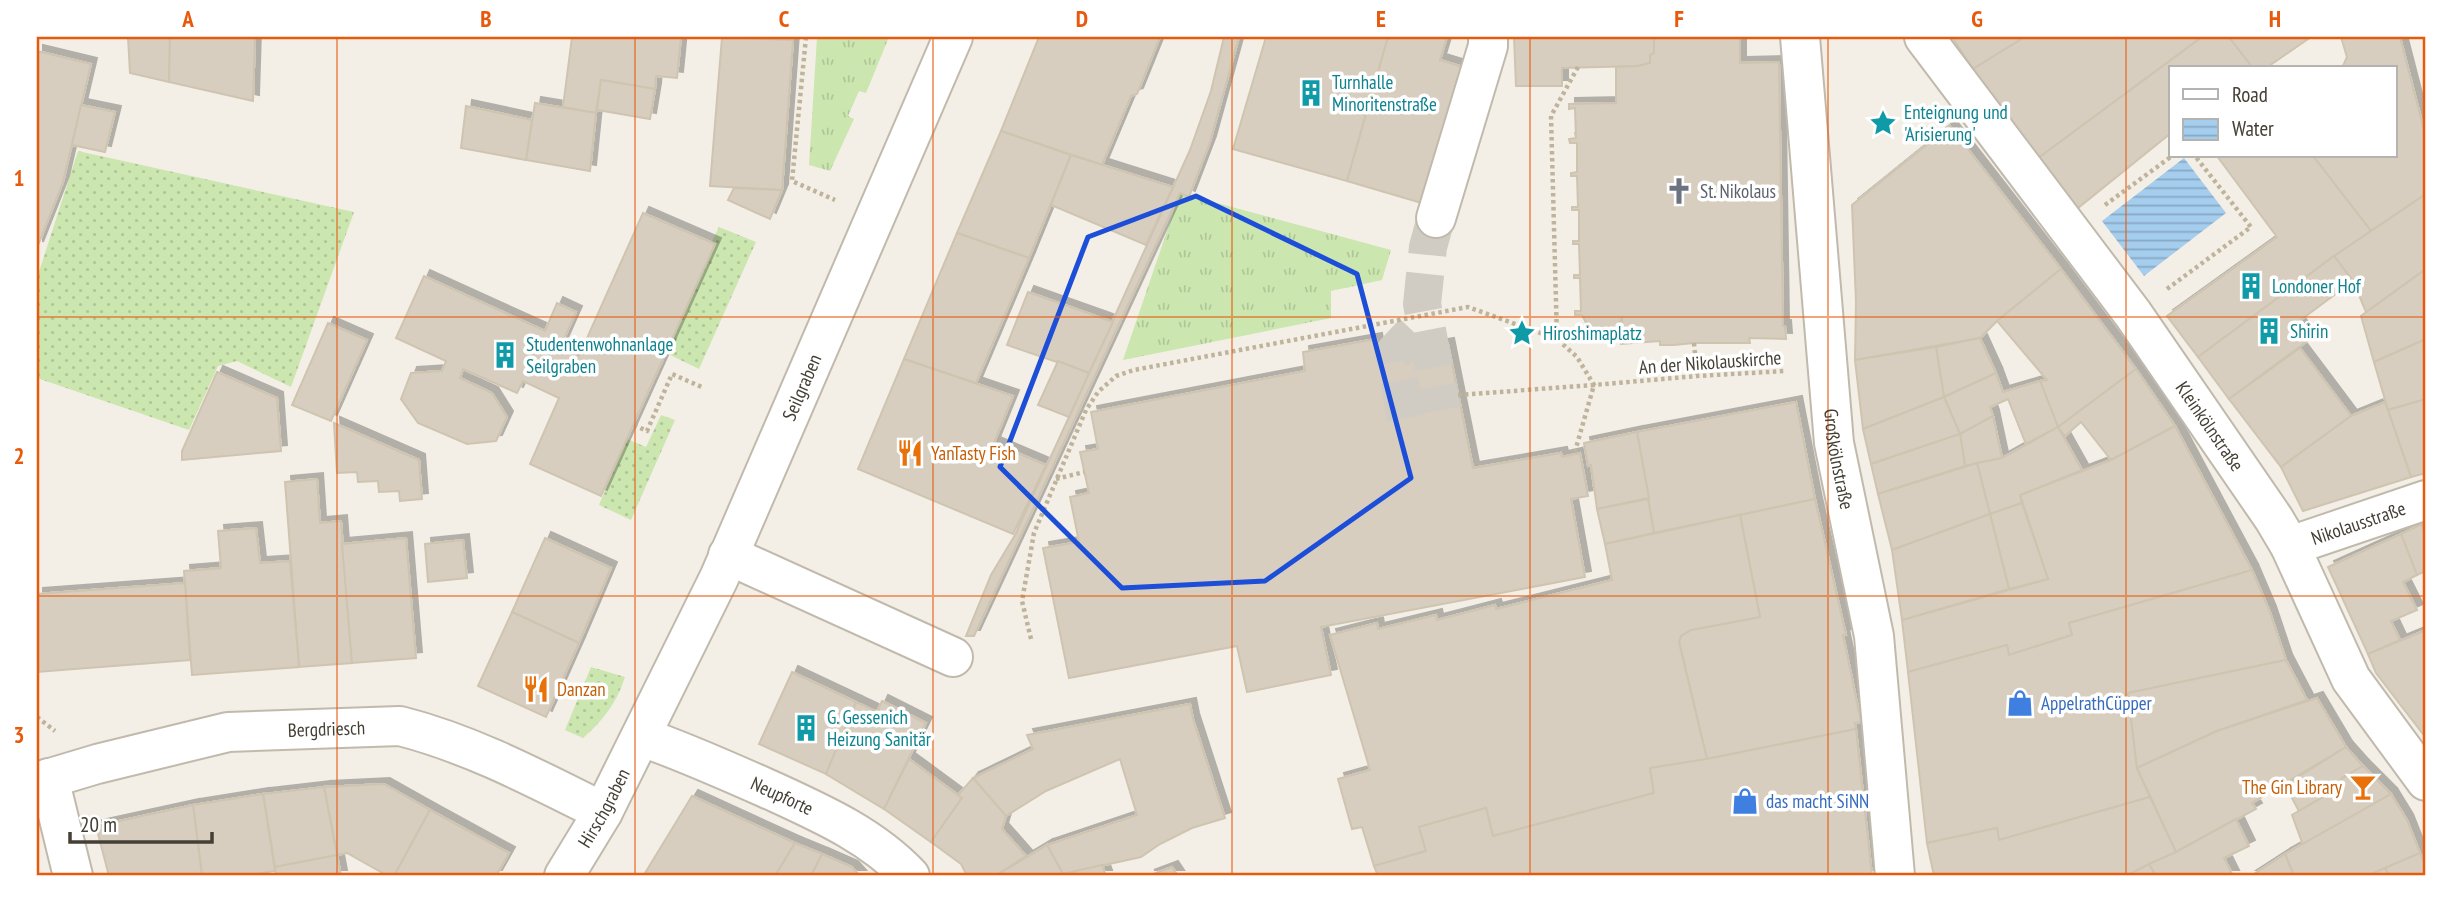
<svg xmlns="http://www.w3.org/2000/svg" width="2463" height="913" font-family="'PT Sans Narrow',sans-serif">
<style>
.grass{fill:url(#grass-tufts)}
.garden{fill:url(#garden-dots)}
.water{fill:url(#water-rules)}
.building{fill:#d7cebf;stroke:#cfc4b0;stroke-width:2;filter:url(#shadow)}
.lines{fill:none;stroke-linecap:round;stroke-linejoin:round}
.minor-tunnel{stroke:#d0ccc3;stroke-width:38;stroke-dasharray:38 19;stroke-linecap:butt}
.minor-casing{stroke:#c1baac;stroke-width:42}
.path{stroke:#bfb49b;stroke-width:4.5;stroke-dasharray:3.5 3.5;stroke-linecap:butt}
.minor{stroke:#fff;stroke-width:38}
.marked{fill:none;stroke:#1d4ed8;stroke-width:5;stroke-linejoin:round}
.grid{fill:none;stroke:#e8590c;stroke-width:2;stroke-opacity:0.55}
.labels{text-anchor:middle;dominant-baseline:central;stroke-width:7;stroke-linejoin:round;paint-order:stroke}
.culture-label{font-size:19px;fill:#0d838f;stroke:#fff;text-anchor:start}
.worship-label{font-size:19px;fill:#5b616d;stroke:#fff;text-anchor:start}
.street-label{font-size:19px;fill:#454036;stroke:#fff}
.food-label{font-size:19px;fill:#c56008;stroke:#fff;text-anchor:start}
.shop-label{font-size:19px;fill:#366cbe;stroke:#fff;text-anchor:start}
.neatline{fill:none;stroke:#e8590c;stroke-width:2.5}
.grid-label{font-size:23px;text-anchor:middle;font-weight:bold;fill:#e8590c}
</style>
<defs>
<pattern id="grass-tufts" width="24" height="20" patternUnits="userSpaceOnUse" patternTransform="scale(1.75)"><rect width="24" height="20" fill="#cce6b0"/><path d="M3 7l-1-3M5 7V3M7 7l1-3M15 17l-1-3M17 17v-4M19 17l1-3" fill="none" stroke="#b1c698"/></pattern>
<pattern id="garden-dots" width="8" height="8" patternUnits="userSpaceOnUse" patternTransform="scale(1.75)"><rect width="8" height="8" fill="#cce6b0"/><path d="M2 2h.1M6 6h.1" fill="none" stroke="#b1c698" stroke-width="1.8" stroke-linecap="round"/></pattern>
<pattern id="water-rules" width="6" height="5" patternUnits="userSpaceOnUse" patternTransform="scale(1.75)"><rect width="6" height="5" fill="#a4cdee"/><path d="M0 2.5h6" fill="none" stroke="#87a8c2"/></pattern>
<filter id="shadow"><feDropShadow dx="6" dy="-6" stdDeviation="0" flood-color="#0004"/></filter>
</defs>
<rect width="100%" height="100%" fill="#f3efe6"/>
<g class="grass">
<path d="M817,37H889L866,93L859,91L848,116L854,119L830,171L809,165Z"/>
<path d="M1180,193L1391,250L1382,280L1331,291V318L1123,360Z"/>
</g>
<g class="garden">
<path d="M78,151L354,212L291,387L237,361L218,366L189,430L37,378V278Z"/>
<path d="M719,227L756,242L699,369L666,353L715,245L711,243Z"/>
<path d="M661,415L675,420L631,520L599,505L627,439L646,447Z"/>
<path d="M591,667L625,677C617,702 603,721 583,738L565,730Z"/>
</g>
<path class="water" d="M2184,158L2226,213L2144,276L2102,221Z"/>
<g class="building">
<path d="M128,37H170L169,82L130,73Z"/>
<path d="M170,37H255L253,101L169,82Z"/>
<path d="M572,37H681L677,78L656,76L655,89L601,80L596,113L563,107Z"/>
<path d="M722,37L793,40L782,190L710,186Z"/>
<path d="M1039,37H1160L1137,94L1131,96L1102,165L1001,131Z"/>
<path d="M1224,37H1239L1210,142L1189,197L1180,193L974,636H966L991,575L1015,535L1089,373L1190,150L1211,91Z"/>
<path d="M1266,37H1388L1347,181L1233,149Z"/>
<path d="M1388,37H1447L1440,60L1466,68L1425,204L1347,181Z"/>
<path d="M1514,37H1654V53L1650,55V63L1638,66L1562,68V86H1516Z"/>
<path d="M1654,37H1740V63L1779,62L1783,326H1785L1786,339L1749,338L1750,343H1694L1674,345H1660V341L1621,344L1620,336H1623L1622,318L1615,329L1618,336L1616,337L1613,333H1595L1591,338L1588,337L1591,332L1582,315H1575V311H1581L1580,278H1574V275H1580L1579,244H1573V241H1579V210H1572V207H1578L1577,176H1571V173L1577,172V143H1570L1569,139L1576,138L1575,108L1569,109V104L1616,103V67L1638,66L1650,63V55L1654,53Z"/>
<path d="M1952,37H2025L1973,69Z"/>
<path d="M2025,37H2202L2037,159L1973,69Z"/>
<path d="M2202,37H2229L2253,68H2171V133L2078,208L2037,159Z"/>
<path d="M2229,37H2311L2266,68H2253Z"/>
<path d="M2341,37H2400L2426,138V194L2371,231L2313,156H2395V68H2342L2347,57Z"/>
<path d="M37,51L91,64L63,182L37,248Z"/>
<path d="M601,80L655,89L650,119L597,110Z"/>
<path d="M535,103L596,113L590,171L526,160Z"/>
<path d="M81,105L115,112L105,152L72,145Z"/>
<path d="M466,106L532,120L526,160L461,148Z"/>
<path d="M1950,126L2061,269L1997,321L1980,338L1855,360L1856,302L1852,205Z"/>
<path d="M1001,131L1071,155L1029,258L957,233Z"/>
<path d="M1071,155L1173,187L1146,245L1051,205Z"/>
<path d="M2217,156H2313L2371,231L2198,357L2167,316L2277,237Z"/>
<path d="M734,188L782,190L770,219L728,200Z"/>
<path d="M2426,194V269L2366,312L2353,281L2334,256Z"/>
<path d="M643,213L715,244L601,496L530,464L559,398L523,381L517,393L463,369L460,378L492,393L507,417L496,441L467,444L418,423L401,399L411,373L442,371L446,361L396,338L424,276L545,331L557,303L576,312L560,348L579,356Z"/>
<path d="M957,233L1029,258L976,383L904,359Z"/>
<path d="M2334,256L2353,281L2298,322L2310,339L2229,399L2198,357Z"/>
<path d="M2061,269L2136,369L2058,427L2040,381L2047,380L1997,321Z"/>
<path d="M2426,269V339L2374,362L2361,316Z"/>
<path d="M1028,292L1113,322L1089,373L1007,345Z"/>
<path d="M328,323L367,340L331,421L292,405Z"/>
<path d="M1980,338L1996,373L1944,397L1936,347Z"/>
<path d="M1376,339L1379,356L1448,344L1473,468L1561,453L1562,457L1580,453L1588,496L1571,499L1585,577L1321,627L1331,675L1247,692L1237,646L1069,678L1043,548L1079,542L1070,497L1089,493L1080,452L1098,449L1091,412L1305,371L1303,352Z"/>
<path d="M2426,339V399L2388,410L2374,362Z"/>
<path d="M1936,347L1944,397L1863,429L1855,360Z"/>
<path d="M2300,348L2351,416L2281,467L2229,399Z"/>
<path d="M904,359L1013,396L994,443L1046,465L1013,534L858,469Z"/>
<path d="M1058,361L1089,373L1069,417L1038,405Z"/>
<path d="M2136,369L2175,426L2111,460L2081,422L2065,436L2058,427Z"/>
<path d="M217,372L277,398L281,451L182,460V451Z"/>
<path d="M1996,373L2003,392L2040,381L2058,427L2026,444L2008,399L1990,407L1993,416L1960,434L1944,397Z"/>
<path d="M1944,397L1960,434L1871,464L1863,429Z"/>
<path d="M2426,399V473L2411,477L2388,410Z"/>
<path d="M1796,402L1815,499L1654,533L1637,432Z"/>
<path d="M2385,402L2411,477L2303,511L2281,467L2351,416Z"/>
<path d="M1993,416L2002,458L1965,466L1960,434Z"/>
<path d="M334,423L419,460L422,499L400,501L399,491L379,492L378,481L358,482L357,472L337,473Z"/>
<path d="M2175,426L2252,570L2069,623L2072,635L2009,655L2007,645L1908,672L1902,620L2048,579L2020,495L2111,460Z"/>
<path d="M2058,427L2082,470L2020,495L2022,503L1990,514L1977,463L2002,458Z"/>
<path d="M1637,432L1649,498L1597,509L1591,465L1588,466L1584,443Z"/>
<path d="M1960,434L1965,466L1878,494L1871,464Z"/>
<path d="M1977,463L1990,514L1892,550L1878,494Z"/>
<path d="M317,479L320,523L341,521L352,663L299,667L285,482Z"/>
<path d="M1648,499L1654,533L1605,544L1597,509Z"/>
<path d="M1815,499L1846,635H1843L1861,722L1855,723L1856,729L1707,759L1679,642L1681,636L1691,630L1760,617L1740,515Z"/>
<path d="M2022,503L2048,579L2009,589L1990,514Z"/>
<path d="M1990,514L2009,589L1902,620L1892,550Z"/>
<path d="M1740,515L1760,617L1691,630L1681,636L1679,642L1707,759L1650,768L1654,793L1493,836L1486,808L1419,827L1426,851L1374,866L1362,827L1352,829L1338,779L1370,770L1330,635L1377,623L1378,629L1436,615L1437,620L1495,605L1496,609L1612,580L1605,544Z"/>
<path d="M2422,524L2426,541V571L2417,575L2401,534Z"/>
<path d="M256,528L260,563L290,561L299,667L192,675L184,571L221,568L218,531Z"/>
<path d="M2401,534L2417,575L2403,582L2417,610L2391,621L2400,640L2368,654L2328,567Z"/>
<path d="M406,538L416,658L352,663L342,544Z"/>
<path d="M545,538L611,568L579,643L512,612Z"/>
<path d="M463,540L467,578L428,582L425,544Z"/>
<path d="M2252,570L2270,612L2286,660L2128,693L2137,768L2150,797L1999,840L1997,828L1927,843L1908,672L2007,645L2009,655L2072,635L2069,623Z"/>
<path d="M185,583L190,660L37,672V594Z"/>
<path d="M512,612L579,643L546,717L478,686Z"/>
<path d="M2426,630V738L2376,673L2368,654Z"/>
<path d="M2286,660L2307,700L2217,731L2137,768L2128,693Z"/>
<path d="M792,672L856,702L826,774L759,744Z"/>
<path d="M2317,698L2346,747L2252,803L2256,809L2176,852L2137,768L2217,731Z"/>
<path d="M882,701L926,723L884,809L826,774L856,702L877,712Z"/>
<path d="M1190,704L1193,719L1225,818L1192,828L1160,844L1141,857L1063,874L1047,845L1137,815L1120,759L1046,791L1006,816L973,778L1033,749L1027,735Z"/>
<path d="M1856,729L1872,876H1378L1374,866L1426,851L1419,827L1486,808L1493,836L1654,793L1650,768L1707,759Z"/>
<path d="M2346,747L2363,766L2341,779L2344,785L2299,811L2285,785Z"/>
<path d="M909,759L962,798L931,842L884,809Z"/>
<path d="M2363,766L2391,794L2303,845L2292,815L2344,785L2341,779Z"/>
<path d="M973,778L1006,816L1002,829L1026,856L995,876H967L961,864L931,842L962,798L958,795Z"/>
<path d="M384,784L430,810L394,876H388L347,853L337,855L324,787Z"/>
<path d="M324,787L337,855L275,867L263,794Z"/>
<path d="M263,794L275,871L242,876H202L193,805Z"/>
<path d="M2391,794L2407,820L2420,853L2367,876H2294L2285,854Z"/>
<path d="M692,796L795,843L775,876H651L645,873Z"/>
<path d="M2150,797L2176,852L2126,876H1934L1927,843L1997,828L1999,840Z"/>
<path d="M193,805L202,876H109L96,826Z"/>
<path d="M430,810L509,853L496,876H394Z"/>
<path d="M2236,819L2249,846L2224,858L2233,876H2156L2149,864L2176,852Z"/>
<path d="M795,843L822,854L811,876H775Z"/>
<path d="M1047,845L1063,874L1059,876H995Z"/>
<path d="M2420,853L2426,867V876H2389L2385,868Z"/>
<path d="M822,854L852,867L860,876H811Z"/>
<path d="M2285,854L2294,876H2251Z"/>
<path d="M337,855L341,876H276L275,867Z"/>
<path d="M2149,864L2156,876H2126Z"/>
<path d="M1102,865L1106,876H1059L1063,874Z"/>
<path d="M1172,867L1178,876H1148Z"/>
<path d="M2385,868L2389,876H2367Z"/>
</g>
<g class="lines">
<g class="minor-tunnel">
<path d="M1436,218L1428,247L1422,304L1442,410"/>
<path d="M1406,418L1394,353L1425,320"/>
</g>
<defs>
<g id="minor">
<path id="s1" d="M1800,37L1834,443L1874,636L1895,876"/>
<path id="s2" d="M1924,37L2133,314L2274,519L2290,546L2351,679L2426,781"/>
<path d="M1436,218L1488,46V37"/>
<path id="s3" d="M2290,546L2426,500"/>
<path d="M728,555L953,657"/>
<path id="s4" d="M642,737C688,753 732,773 777,793C825,815 873,837 910,876"/>
<path d="M49,778L73,876"/>
<path id="s5" d="M37,782L97,764L228,732L400,726C471,744 537,779 603,812"/>
<path id="s6" d="M564,876L603,812L719,578L953,37"/>
</g>
</defs>
<use href="#minor" class="minor-casing"/>
<g class="path">
<path d="M806,37L792,181L835,200"/>
<path d="M1578,67L1551,116L1557,339L1577,357L1594,385L1697,376L1785,371"/>
<path d="M2105,205L2172,156"/>
<path d="M2167,289L2251,227L2195,156"/>
<path d="M1694,343L1697,376"/>
<path d="M1458,395L1594,385L1574,455"/>
<path d="M634,425L647,431L672,374L704,388"/>
<path d="M1056,479L1084,472"/>
<path d="M1031,639L1022,601L1034,533L1086,410L1098,392L1116,376L1134,370L1468,307L1557,339"/>
<path d="M37,717L55,731"/>
</g>
<use href="#minor" class="minor"/>
</g>
<path class="marked" d="M1196,196L1357,274L1411,478L1265,581L1122,588L1000,467L1088,237Z"/>
<path class="grid" d="M337,37V876M635,37V876M933,37V876M1232,37V876M1530,37V876M1828,37V876M2126,37V876M37,317H2426M37,596H2426"/>
<defs>
<symbol id="building-bare" viewBox="-9 -9 18 18"><path d="M-4-6H4V6H1V3H-1V6H-4ZM-2.5-4.3h1.7v1.8h-1.7ZM.8-4.3h1.7v1.8H.8ZM-2.5-1h1.7V.8h-1.7ZM.8-1h1.7V.8H.8Z" fill="#0f9aa8" stroke="#fff" stroke-width="2.5" paint-order="stroke"/></symbol>
<symbol id="sight-bare" viewBox="-9 -9 18 18"><path d="M0-6L1.8-2.2L6-1.7L2.9 1.2L3.7 5.4L0 3.3L-3.7 5.4L-2.9 1.2L-6-1.7L-1.8-2.2Z" fill="#0f9aa8" stroke="#fff" stroke-width="2.5" paint-order="stroke"/></symbol>
<symbol id="church-bare" viewBox="-9 -9 18 18"><path d="M-1.2-6h2.4v3.5h3.3v2.4h-3.3V6h-2.4V-.1h-3.3v-2.4h3.3Z" fill="#6b7280" stroke="#fff" stroke-width="2.5" paint-order="stroke"/></symbol>
<symbol id="restaurant-bare" viewBox="-9 -9 18 18"><path d="M-5-6h1v4h1v-4h1v4h1v-4h1v5L-1.5 .5V6h-2V.5L-5-1ZM5-6V6H3V1.5H1.5Q1.5-4 5-6Z" fill="#e8710a" stroke="#fff" stroke-width="2.5" paint-order="stroke"/></symbol>
<symbol id="shop-bare" viewBox="-9 -9 18 18"><path d="M-5-2.5h2.3a2.7 3.5 0 0 1 5.4 0H5L5.5 6h-11ZM-1.5-2.5h3a1.5 2.3 0 0 0-3 0Z" fill="#3f7fe0" stroke="#fff" stroke-width="2.5" paint-order="stroke"/></symbol>
<symbol id="bar-bare" viewBox="-9 -9 18 18"><path d="M-6-5H6L.8 .8V4.5H3.5V6h-7V4.5H-.8V.8Z" fill="#e8710a" stroke="#fff" stroke-width="2.5" paint-order="stroke"/></symbol>
</defs>
<g fill-rule="evenodd">
<use href="#building-bare" x="1292" y="74" width="38" height="38"/>
<use href="#sight-bare" x="1864" y="104" width="38" height="38"/>
<use href="#church-bare" x="1660" y="172" width="38" height="38"/>
<use href="#building-bare" x="2232" y="267" width="38" height="38"/>
<use href="#building-bare" x="2250" y="312" width="38" height="38"/>
<use href="#sight-bare" x="1503" y="314" width="38" height="38"/>
<use href="#building-bare" x="486" y="336" width="38" height="38"/>
<use href="#restaurant-bare" x="891" y="434" width="38" height="38"/>
<use href="#restaurant-bare" x="517" y="670" width="38" height="38"/>
<use href="#shop-bare" x="2001" y="684" width="38" height="38"/>
<use href="#building-bare" x="787" y="709" width="38" height="38"/>
<use href="#bar-bare" x="2344" y="768" width="38" height="38"/>
<use href="#shop-bare" x="1726" y="782" width="38" height="38"/>
</g>
<g class="labels">
<g class="culture-label">
<text x="1332" y="82">Turnhalle<tspan x="1332" dy="22">Minoritenstraße</tspan></text>
<text x="1904" y="112">Enteignung und<tspan x="1904" dy="22">'Arisierung'</tspan></text>
<text x="2272" y="286">Londoner Hof</text>
<text x="2290" y="331">Shirin</text>
<text x="1543" y="333">Hiroshimaplatz</text>
<text x="526" y="344">Studentenwohnanlage<tspan x="526" dy="22">Seilgraben</tspan></text>
<text x="827" y="717">G. Gessenich<tspan x="827" dy="22">Heizung Sanitär</tspan></text>
</g>
<g class="worship-label">
<text x="1700" y="191">St. Nikolaus</text>
</g>
<g class="street-label">
<text transform="translate(1710 362) rotate(-4)">An der Nikolauskirche</text>
<text stroke="none"><textPath href="#s6" startOffset="544">Seilgraben</textPath></text>
<text stroke="none"><textPath href="#s2" startOffset="483">Kleinkölnstraße</textPath></text>
<text stroke="none"><textPath href="#s1" startOffset="424">Großkölnstraße</textPath></text>
<text stroke="none"><textPath href="#s3" startOffset="72">Nikolausstraße</textPath></text>
<text stroke="none"><textPath href="#s5" startOffset="296">Bergdriesch</textPath></text>
<text stroke="none"><textPath href="#s4" startOffset="152">Neupforte</textPath></text>
<text stroke="none"><textPath href="#s6" startOffset="79">Hirschgraben</textPath></text>
</g>
<g class="food-label">
<text x="931" y="453">YanTasty Fish</text>
<text x="557" y="689">Danzan</text>
<text x="2342" y="787" text-anchor="end">The Gin Library</text>
</g>
<g class="shop-label">
<text x="2041" y="703">AppelrathCüpper</text>
<text x="1766" y="801">das macht SiNN</text>
</g>
</g>
<rect width="2463" height="913" fill="none" stroke="#ffffff" stroke-width="77"/>
<rect x="2169" y="66" width="228" height="91" fill="#ffffff" stroke="#b5b3af" stroke-width="2"/>
<rect x="2183" y="89" width="35" height="10" fill="#ffffff" stroke="#b5b3af" stroke-width="2"/>
<text x="2232" y="102" font-size="21" fill="#454036">Road</text>
<rect x="2183" y="119" width="35" height="21" fill="url(#water-rules)" stroke="#b5b3af" stroke-width="2"/>
<text x="2232" y="136" font-size="21" fill="#454036">Water</text>
<path d="M70 832v10h142v-10" fill="none" stroke="#454036" stroke-width="3.5"/>
<text x="80" y="832" font-size="21" fill="#454036" stroke="#ffffff" stroke-width="5" paint-order="stroke">20 m</text>
<rect x="38" y="38" width="2386" height="836" class="neatline"/>
<g class="grid-label">
<text x="188" y="27">A</text>
<text x="486" y="27">B</text>
<text x="784" y="27">C</text>
<text x="1082" y="27">D</text>
<text x="1381" y="27">E</text>
<text x="1679" y="27">F</text>
<text x="1977" y="27">G</text>
<text x="2275" y="27">H</text>
<text x="19" y="186">1</text>
<text x="19" y="464">2</text>
<text x="19" y="743">3</text>
</g>
</svg>
